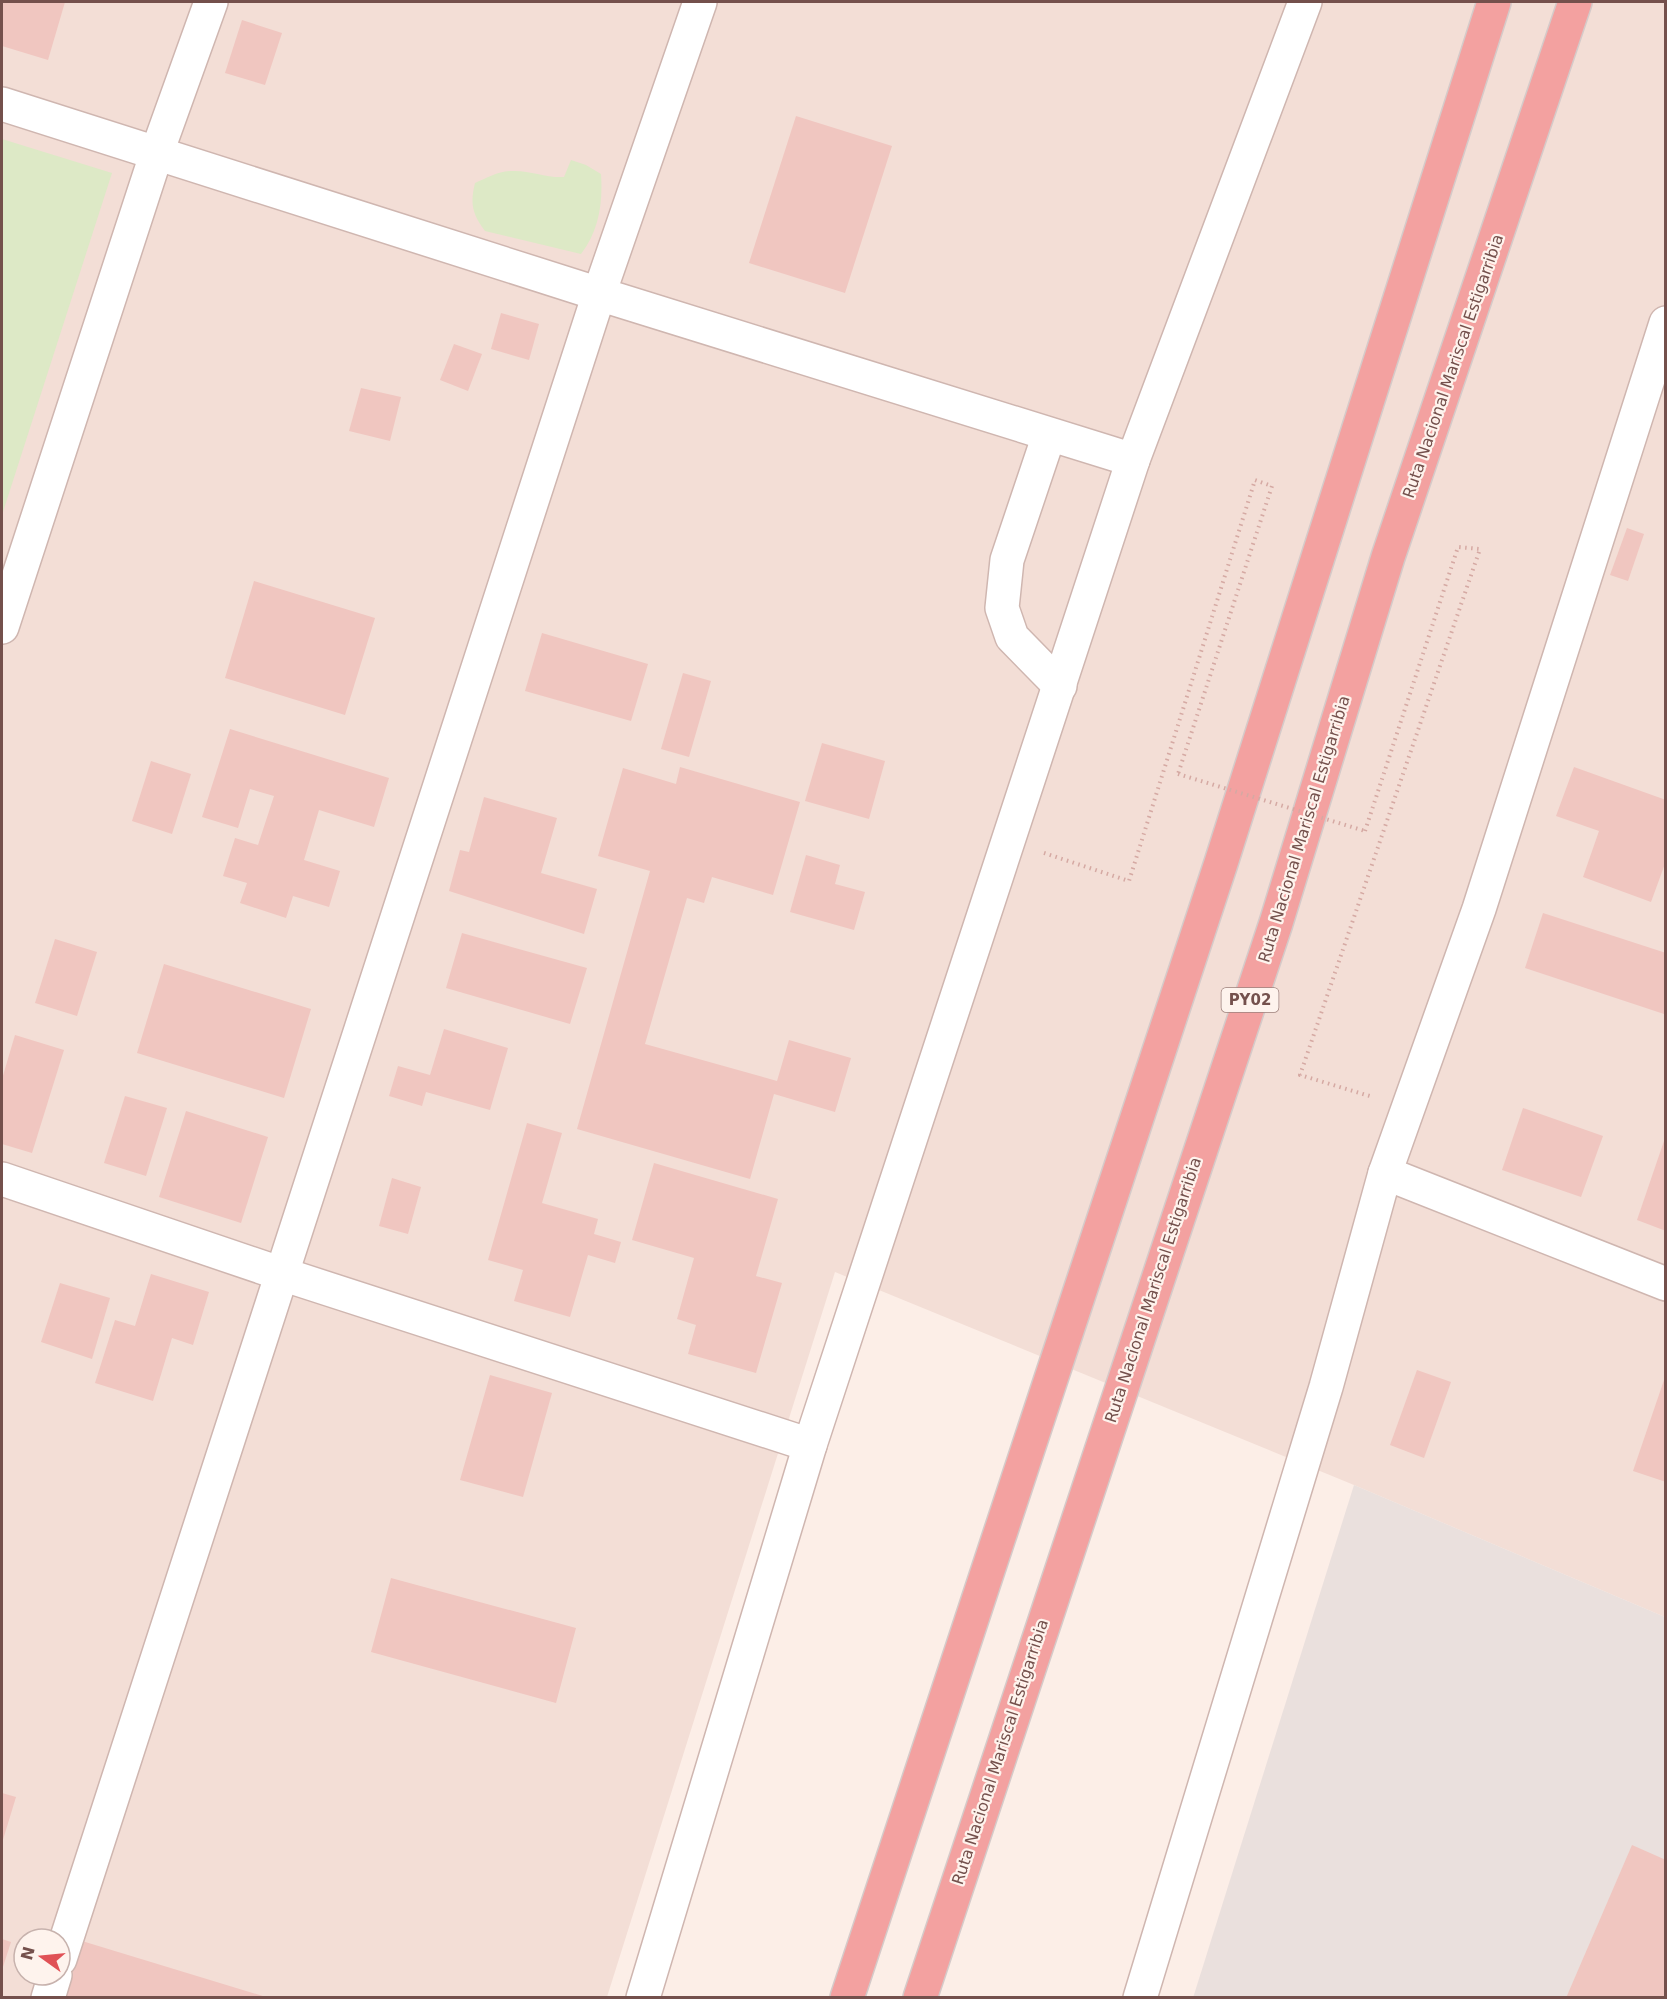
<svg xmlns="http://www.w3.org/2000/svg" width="1667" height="1999" font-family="'DejaVu Sans',sans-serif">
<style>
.residential{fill:#f3ded6;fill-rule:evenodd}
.industrial{fill:#eae0dd}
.green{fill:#dde9c6}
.building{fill:#f0c6c0}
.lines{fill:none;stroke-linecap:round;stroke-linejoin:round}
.minor-casing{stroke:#cfb6b0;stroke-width:36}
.highway-casing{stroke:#d5cac9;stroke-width:36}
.path{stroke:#d5a9a3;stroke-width:4;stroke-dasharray:1.5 4.5;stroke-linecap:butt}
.minor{stroke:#fff;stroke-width:33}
.highway{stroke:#f3a1a0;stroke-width:33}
.path-bridge{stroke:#d5a9a3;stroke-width:4;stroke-dasharray:1.5 4.5;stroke-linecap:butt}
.labels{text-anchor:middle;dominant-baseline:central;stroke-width:4.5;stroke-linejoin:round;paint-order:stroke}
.shield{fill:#fef3ed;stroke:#9d817c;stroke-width:1.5}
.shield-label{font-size:15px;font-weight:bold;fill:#74504c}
.street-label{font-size:16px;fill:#74504c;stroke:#fef3ed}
</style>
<rect width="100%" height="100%" fill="#fceee7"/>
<path class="residential" d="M2,2H1665V1617L1354,1485L835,1272L607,1997L2,1998ZM24,1939H60V1975H24Z"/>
<path class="industrial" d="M1354,1485L1665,1617V1997L1193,1998Z"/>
<g class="green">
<path d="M2,139L112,173L2,515Z"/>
<path d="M571,160L586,165L601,174C603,203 599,231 581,254L485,231C472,214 470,203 475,183C487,178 498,171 512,171C529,170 546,178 564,177Z"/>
</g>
<g class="building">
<path d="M2,2H65L48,60L2,46Z"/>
<path d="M242,20L282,33L265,85L225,73Z"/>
<path d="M796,116L892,146L845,293L749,263Z"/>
<path d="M501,313L539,324L529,360L491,349Z"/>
<path d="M454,344L482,354L468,391L440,380Z"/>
<path d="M361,388L401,397L390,441L349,431Z"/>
<path d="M1627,528L1644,534L1628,581L1610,575Z"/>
<path d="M254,581L375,618L345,715L225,678Z"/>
<path d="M542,633L648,664L631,721L525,691Z"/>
<path d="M683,673L711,681L689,757L661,749Z"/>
<path d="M230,729L389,778L374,827L319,810L304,860L340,871L329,907L293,896L286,918L240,903L247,883L223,876L235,838L258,845L274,796L250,789L238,828L202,817Z"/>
<path d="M822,743L885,761L869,819L805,801Z"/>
<path d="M151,761L191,774L172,834L132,821Z"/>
<path d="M680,767L800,802L773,895L712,877L704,903L687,898L645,1044L777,1081L789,1040L851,1058L835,1112L774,1094L750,1179L577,1129L650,871L598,856L623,768L676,784Z"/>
<path d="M1574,767L1666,800V861L1651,902L1583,877L1599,831L1556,816Z"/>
<path d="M484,797L557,818L541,873L597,889L584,934L449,891L460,850L469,852Z"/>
<path d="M806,855L840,865L835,884L865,892L854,930L790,912Z"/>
<path d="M1543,913L1666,953L1664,1014L1525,968Z"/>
<path d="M462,933L587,968L570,1024L446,988Z"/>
<path d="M55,939L97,952L77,1016L35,1003Z"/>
<path d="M164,964L311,1009L284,1098L137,1053Z"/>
<path d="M444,1029L508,1048L490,1110L426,1092L422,1106L389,1096L398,1066L430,1075Z"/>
<path d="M15,1035L64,1050L32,1153L2,1144V1079Z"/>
<path d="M125,1096L167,1108L146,1176L104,1163Z"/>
<path d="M1523,1108L1603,1136L1581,1197L1502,1170Z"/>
<path d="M186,1111L268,1137L241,1223L159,1197Z"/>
<path d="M527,1123L562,1133L542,1203L598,1219L594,1234L621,1242L615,1263L588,1255L570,1317L514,1301L523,1270L488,1260Z"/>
<path d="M1665,1138H1666V1231L1637,1220Z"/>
<path d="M654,1163L778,1199L756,1276L782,1283L756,1373L688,1354L696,1325L677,1319L694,1258L632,1240Z"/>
<path d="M392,1178L421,1187L408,1234L379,1226Z"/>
<path d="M151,1274L209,1292L193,1345L172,1338L153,1401L95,1383L115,1320L135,1326Z"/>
<path d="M60,1283L110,1298L92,1359L41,1342Z"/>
<path d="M1417,1370L1451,1382L1424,1458L1390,1445Z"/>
<path d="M490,1375L552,1393L523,1497L460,1480Z"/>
<path d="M1665,1377H1666V1482L1633,1471Z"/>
<path d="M391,1578L576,1628L556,1703L371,1652Z"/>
<path d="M2,1793L16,1797L2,1843Z"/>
<path d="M1632,1845L1666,1860V1998H1566Z"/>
<path d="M2,1939L11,1942L2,1970Z"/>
<path d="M82,1941L266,1997V1998H65Z"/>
</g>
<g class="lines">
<defs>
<g id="minor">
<path d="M2,104L599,294L1133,460"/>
<path d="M1049,435L1007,560L1002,608L1012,637L1060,686"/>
<path d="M2,627L156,155L211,2"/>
<path d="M1385,1173L1666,1284"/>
<path d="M2,1179L282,1274L810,1445"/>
<path d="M60,1959L599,294L700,2"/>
<path d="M48,1998L55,1975"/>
<path d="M643,1998L810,1445L1133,460L1305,2"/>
<path d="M1140,1998L1326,1387L1385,1173L1479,909L1666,323"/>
</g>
<g id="highway">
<path d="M847,1998L1221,863L1494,2"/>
<path d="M920,1998L1276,923L1388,557L1575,2"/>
</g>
</defs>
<use href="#minor" class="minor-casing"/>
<use href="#highway" class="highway-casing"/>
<g class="path">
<path d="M1365,831L1458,547L1480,549L1300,1075L1373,1097"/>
<path d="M1044,853L1129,881L1255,480L1272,486L1178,774"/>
</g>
<use href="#minor" class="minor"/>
<use href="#highway" class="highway"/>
<path class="path-bridge" d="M1178,774L1365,831"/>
</g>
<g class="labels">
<rect class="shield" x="1221.5" y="988" width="57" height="24" rx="4.5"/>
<g class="shield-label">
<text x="1250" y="1000">PY02</text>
</g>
<g class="street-label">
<text transform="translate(1453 366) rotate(-71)">Ruta Nacional Mariscal Estigarribia</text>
<text transform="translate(1304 829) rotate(-73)">Ruta Nacional Mariscal Estigarribia</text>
<text transform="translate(1153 1290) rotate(-72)">Ruta Nacional Mariscal Estigarribia</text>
<text transform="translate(1000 1752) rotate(-72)">Ruta Nacional Mariscal Estigarribia</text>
</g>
</g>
<rect width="1667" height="1999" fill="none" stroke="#74504c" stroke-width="6"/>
<g transform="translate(42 1957) rotate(285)"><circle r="28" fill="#fef3ed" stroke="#c7b2ad" stroke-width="1.5"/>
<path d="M0-4.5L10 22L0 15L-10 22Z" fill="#e05156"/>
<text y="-9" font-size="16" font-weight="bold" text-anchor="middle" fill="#74504c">N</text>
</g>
</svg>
